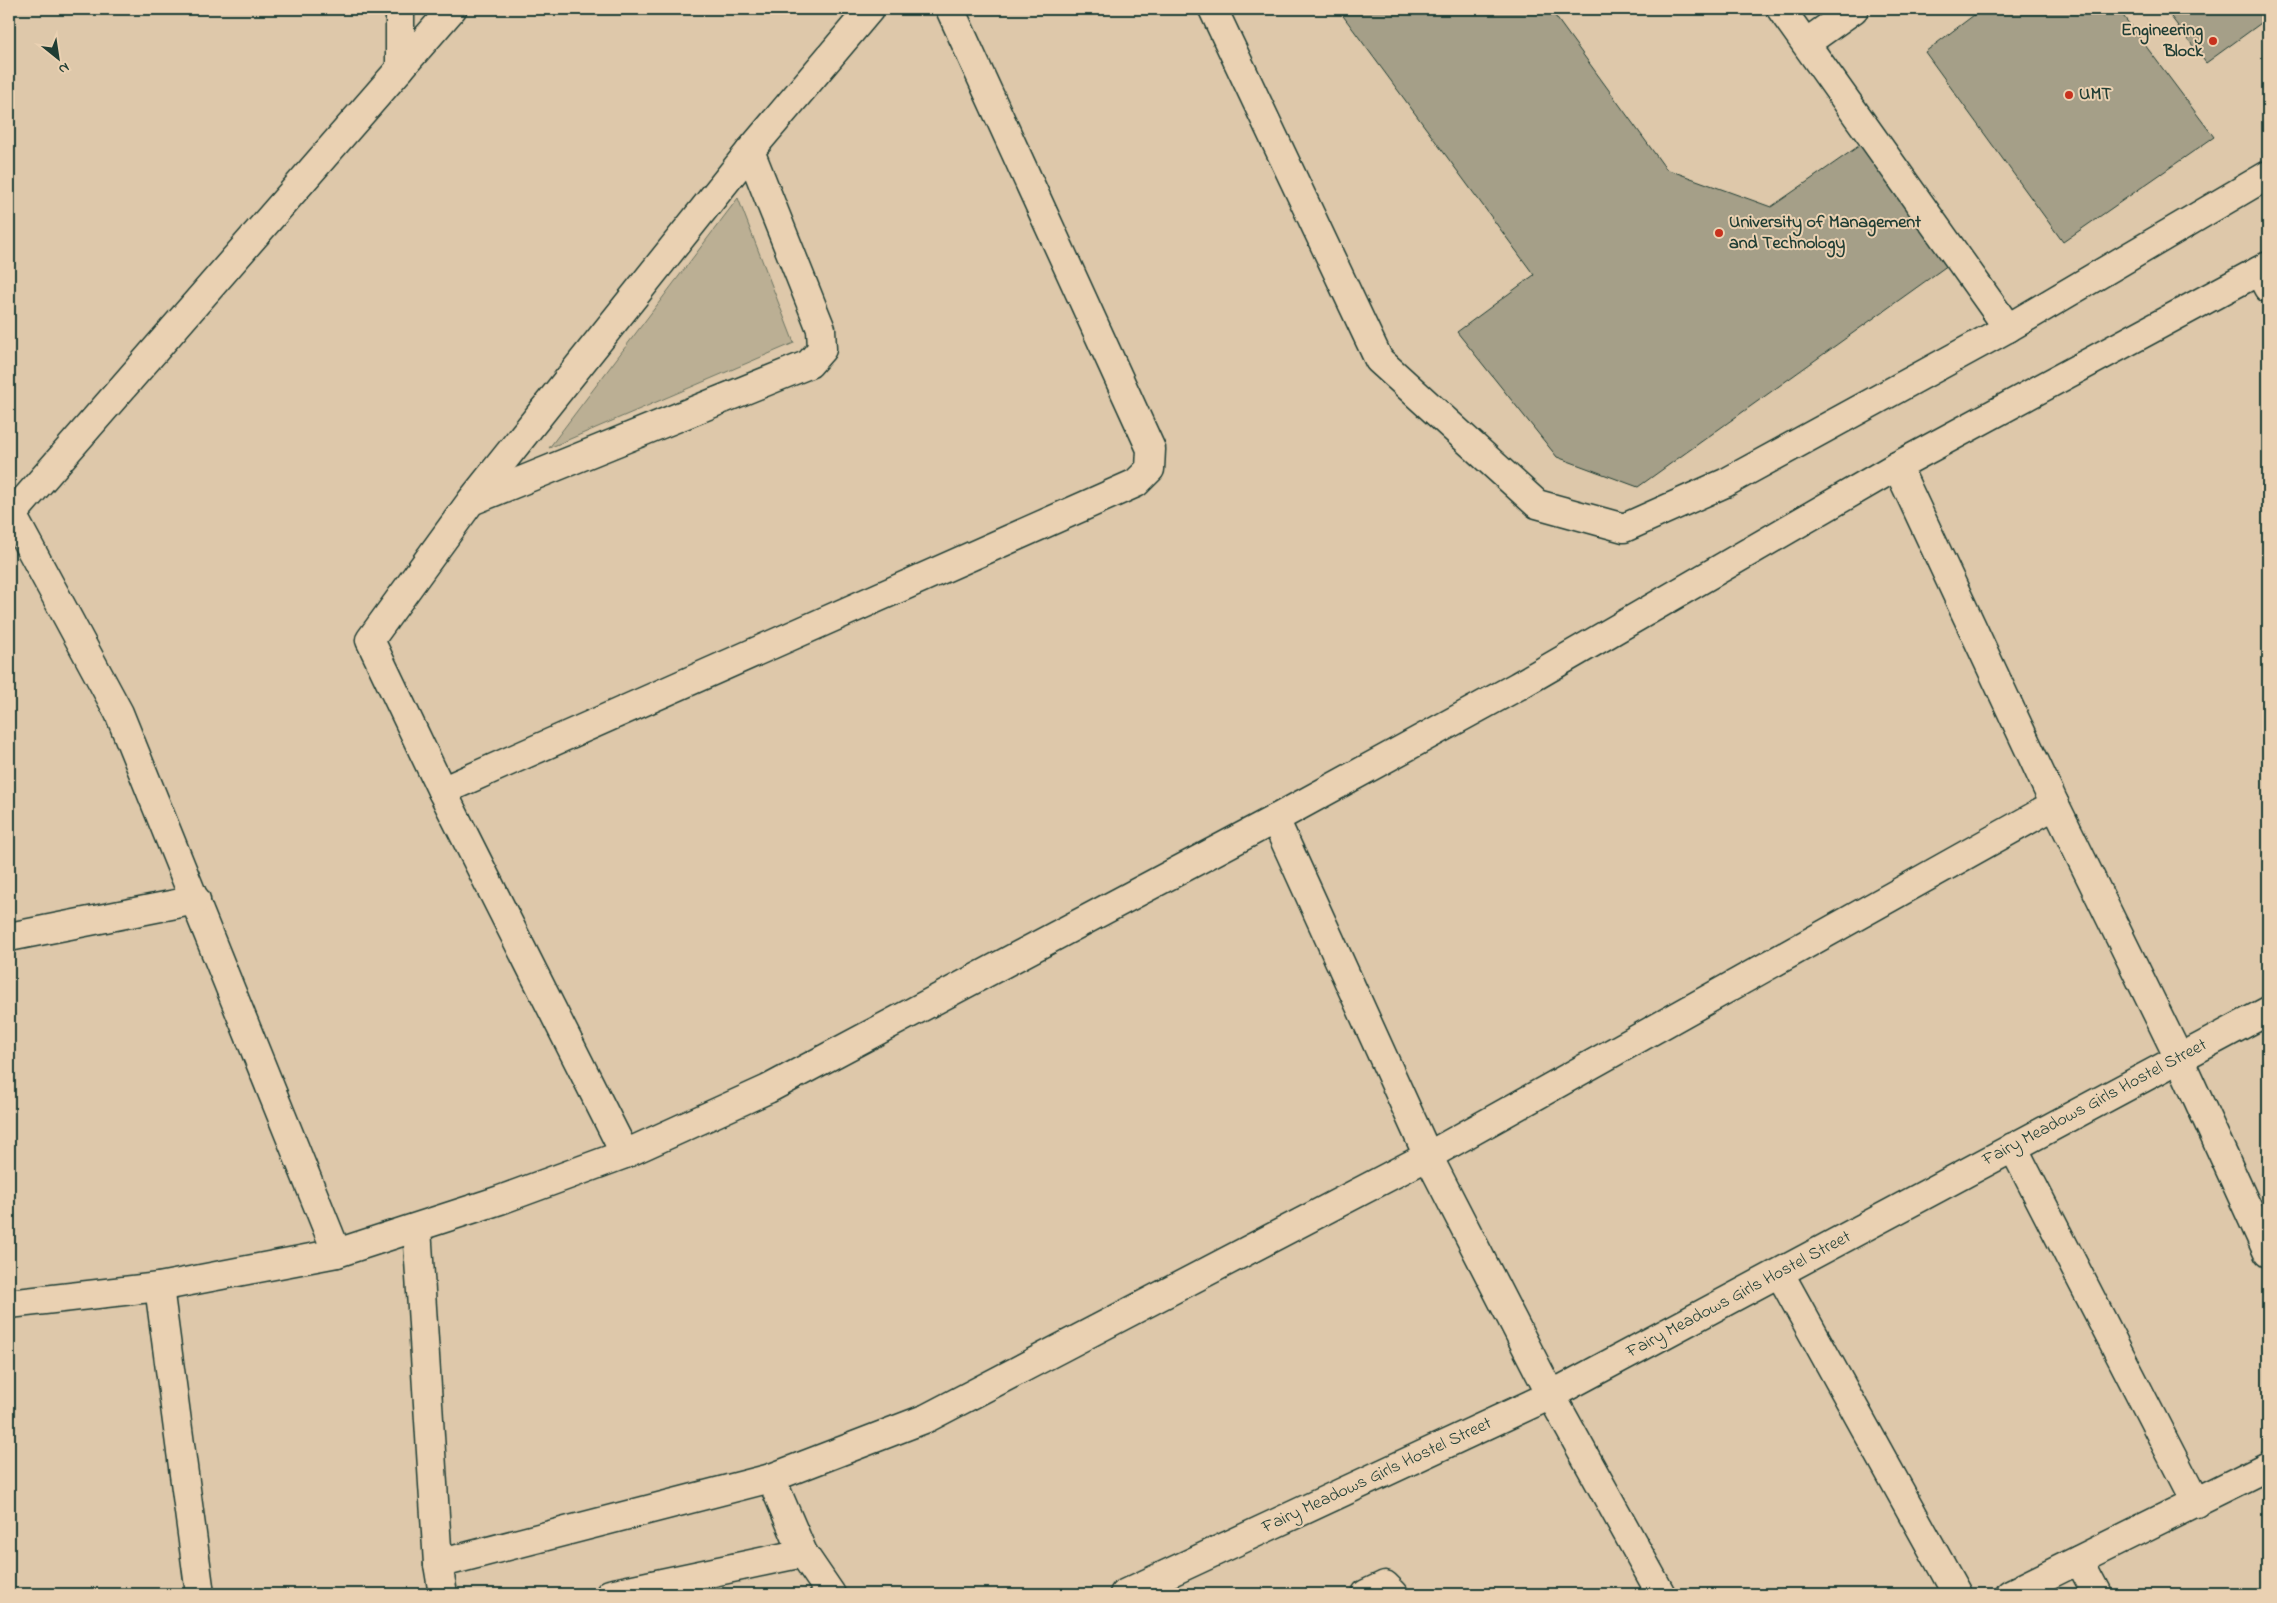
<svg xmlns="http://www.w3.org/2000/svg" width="2277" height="1603" font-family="'Indie Flower',sans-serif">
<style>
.green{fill:#bbaf94;stroke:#6d7664}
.building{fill:#a59f88;stroke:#1f3d34}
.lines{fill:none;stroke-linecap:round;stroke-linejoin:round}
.pedestrian-casing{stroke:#1f3d34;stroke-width:31}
.minor-casing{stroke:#1f3d34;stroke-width:31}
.tertiary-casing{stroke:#1f3d34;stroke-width:31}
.pedestrian{stroke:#ead1b2;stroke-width:28}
.minor{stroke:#ead1b2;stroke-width:28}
.tertiary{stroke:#ead1b2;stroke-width:28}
.poi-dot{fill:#c8321e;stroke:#ead1b2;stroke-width:2}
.labels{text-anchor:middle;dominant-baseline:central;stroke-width:4;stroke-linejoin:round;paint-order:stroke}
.poi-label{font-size:18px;font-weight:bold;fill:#1f3d34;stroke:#ead1b2;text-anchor:start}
.street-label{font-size:18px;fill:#1f3d34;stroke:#ead1b2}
</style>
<rect width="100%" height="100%" fill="#dec8aa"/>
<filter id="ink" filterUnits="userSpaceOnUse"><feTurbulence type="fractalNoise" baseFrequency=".02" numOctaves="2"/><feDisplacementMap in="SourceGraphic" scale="10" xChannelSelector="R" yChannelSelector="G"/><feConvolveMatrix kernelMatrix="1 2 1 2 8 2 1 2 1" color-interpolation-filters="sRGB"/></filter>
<g filter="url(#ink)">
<path class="green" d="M738,198L794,343L549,448Z"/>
<g class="building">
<path d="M1338,9H1550L1666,169L1771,207L1866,141L1955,260L1638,487L1557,457L1457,332L1534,275Z"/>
<path d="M1982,9H2118L2214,137L2063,242L1925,52Z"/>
<path d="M2165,9H2268V18L2206,63Z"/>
</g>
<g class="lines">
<defs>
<g id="pedestrian">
<path d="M1781,9L2008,328"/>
<path d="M1806,43L1854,9"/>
</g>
<g id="minor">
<path d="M1213,9L1379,360L1537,504L1624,528L1725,483L2008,328L2268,175"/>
<path d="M400,69V9"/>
<path d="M2259,271L2268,288"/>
<path d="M1897,466L2055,805L2179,1058L2268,1253"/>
<path d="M474,500L809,364L822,349L821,329L750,151"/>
<path d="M9,509L119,713L337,1253"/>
<path d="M9,518L452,9"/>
<path d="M442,791L1136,483L1150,469L1151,449L950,9"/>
<path d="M1275,819L1428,1156L1551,1395L1661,1594"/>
<path d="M9,937L196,900"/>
<path d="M2013,1147L2196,1503"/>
<path d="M625,1154L442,791L370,640L471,501L750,151L870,9"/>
<path d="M417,1228L438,1564L443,1594"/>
<path d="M1780,1274L1957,1594"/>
<path d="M159,1287L200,1594"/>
<path d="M771,1478L803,1553L831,1594"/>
<path d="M2079,1560L2097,1594"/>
<path d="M438,1564L771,1478L927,1418L1428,1156L2055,805"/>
<path d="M610,1594L803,1553"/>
<path d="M1124,1594L1551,1395L2268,1011"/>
<path d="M1366,1594L1385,1585L1394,1594"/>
<path d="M2010,1594L2268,1466"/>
</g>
<path id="tertiary" d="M9,1304L159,1287L337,1253L500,1200L625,1154L768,1089L1275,819L1518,686L1897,466L2268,266"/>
</defs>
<use href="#pedestrian" class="pedestrian-casing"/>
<use href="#minor" class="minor-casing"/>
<use href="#tertiary" class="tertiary-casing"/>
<use href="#pedestrian" class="pedestrian"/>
<use href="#minor" class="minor"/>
<use href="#tertiary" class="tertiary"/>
</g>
</g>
<g class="poi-dot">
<circle cx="2213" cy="41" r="5"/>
<circle cx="2069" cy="95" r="5"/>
<circle cx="1719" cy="233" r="5"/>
</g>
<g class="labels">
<g class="poi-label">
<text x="2203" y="31" text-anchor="end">Engineering<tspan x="2203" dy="21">Block</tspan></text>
<text x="2079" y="95">UMT</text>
<text x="1729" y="223">University of Management<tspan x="1729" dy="21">and Technology</tspan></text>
</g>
<g class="street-label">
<text transform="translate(2095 1103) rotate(-28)">Fairy Meadows Girls Hostel Street</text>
<text transform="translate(1739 1295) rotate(-28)">Fairy Meadows Girls Hostel Street</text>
<text transform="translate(1377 1476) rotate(-25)">Fairy Meadows Girls Hostel Street</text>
</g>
</g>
<rect width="2277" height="1603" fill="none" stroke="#ead1b2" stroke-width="30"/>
<rect x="15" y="15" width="2247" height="1573" fill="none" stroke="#1f3d34" stroke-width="2" filter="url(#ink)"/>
<g transform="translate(58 58) rotate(150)" stroke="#ead1b2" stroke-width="4" paint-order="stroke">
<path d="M0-4L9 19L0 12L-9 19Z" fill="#1f3d34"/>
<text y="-8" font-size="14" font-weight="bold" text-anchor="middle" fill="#1f3d34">N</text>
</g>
</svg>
